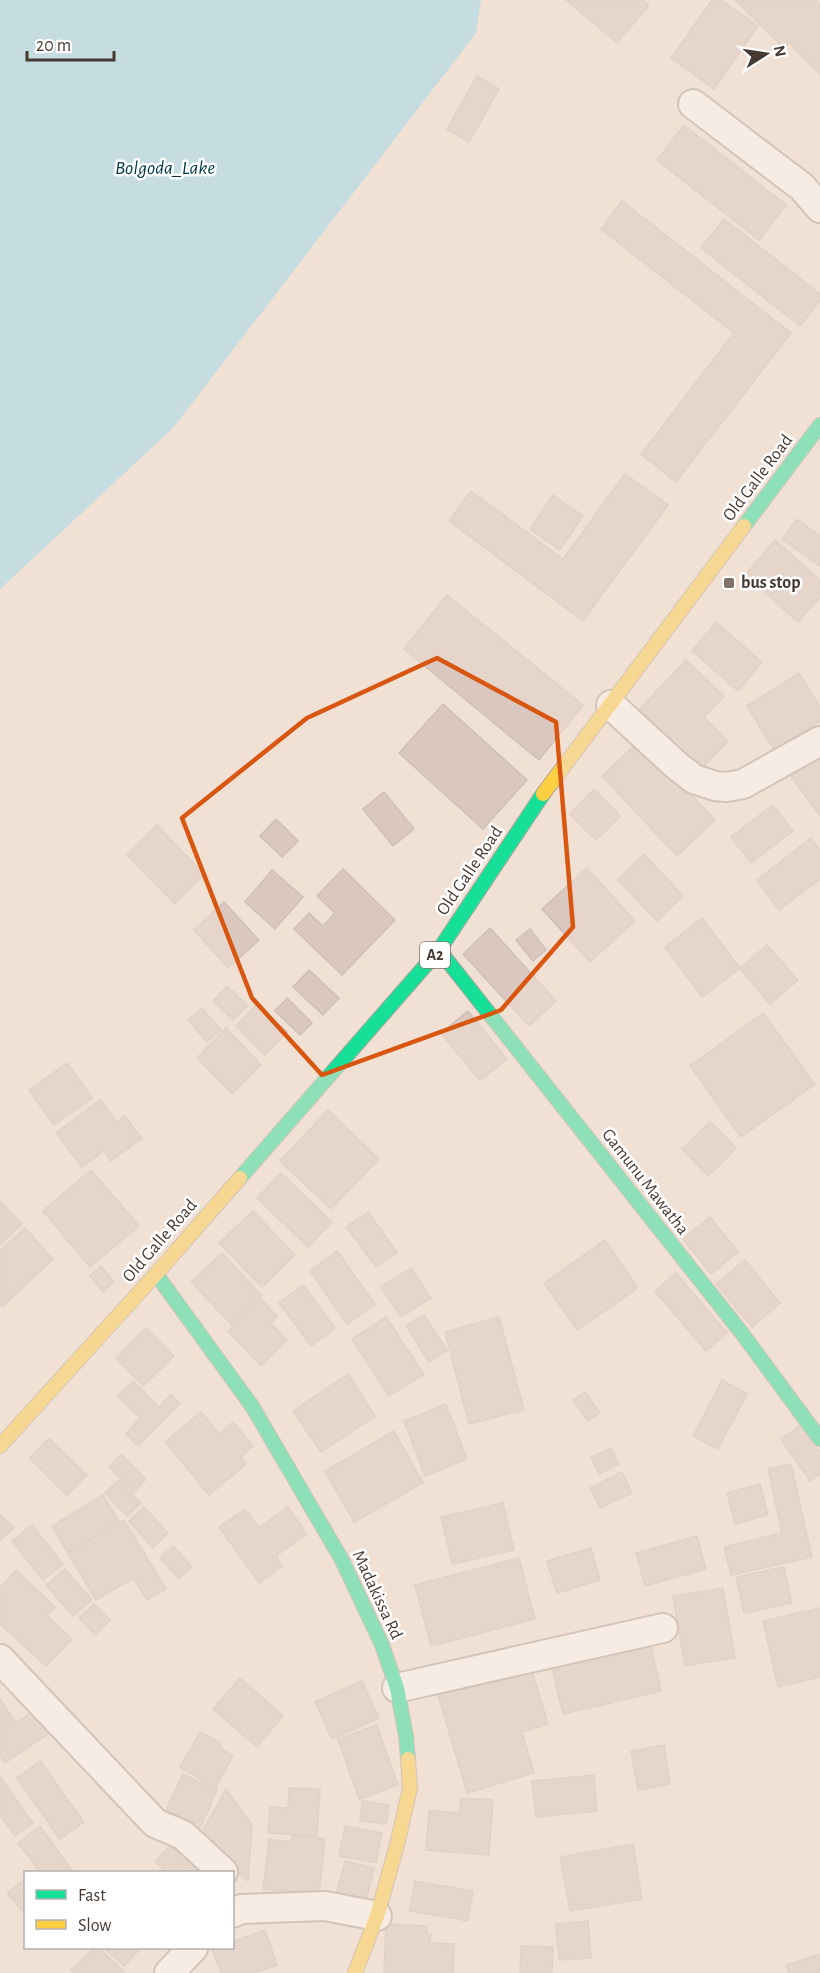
<svg xmlns="http://www.w3.org/2000/svg" width="820" height="1973" font-family="'Alegreya Sans',sans-serif">
<style>
.water{fill:#90d7ef}
.building{fill:#dac7c0;stroke:#cec0ba;stroke-width:1.5}
.lines{fill:none;stroke-linecap:round;stroke-linejoin:round}
.street-casing{stroke:#afa299;stroke-width:32}
.fast-casing{stroke:#afa299;stroke-width:16}
.slow-casing{stroke:#afa299;stroke-width:16}
.street{stroke:#fdfaf9;stroke-width:28}
.fast{stroke:#16e098;stroke-width:14}
.slow{stroke:#ffcf43;stroke-width:14}
.marked{fill:none;stroke:#d85610;stroke-width:4.5;stroke-linejoin:round}
.poi-dot{fill:#82736a;stroke:#fff;stroke-width:2}
.labels{text-anchor:middle;dominant-baseline:central;stroke-width:5;stroke-linejoin:round;paint-order:stroke}
.shield{fill:#fff;stroke:#7e746f;stroke-width:1.5}
.shield-label{font-size:16px;font-weight:bold;fill:#463931}
.street-label{font-size:18px;fill:#463931;stroke:#fff}
.poi-label{font-size:18px;font-weight:bold;fill:#463931;stroke:#fff;text-anchor:start}
.water-label{font-size:20px;font-style:italic;fill:#033747;stroke:#fff}
</style>
<rect width="100%" height="100%" fill="#f1e0d4"/>
<path class="water" d="M0,0H481L476,33L173,428L0,589Z"/>
<g class="building">
<path d="M566,0H643L649,5L617,43Z"/>
<path d="M712,0H721L758,26L714,89L671,58Z"/>
<path d="M735,0H816L820,4V74L789,43L784,48Z"/>
<path d="M477,76L499,89L469,142L447,129Z"/>
<path d="M684,125L786,205L759,240L657,160Z"/>
<path d="M622,201L791,333L676,482L641,454L734,333L601,229Z"/>
<path d="M724,219L820,294V300L800,326L701,248Z"/>
<path d="M625,474L668,505L583,621L449,521L471,491L563,559Z"/>
<path d="M553,495L583,516L560,550L530,529Z"/>
<path d="M797,519L820,536V566L782,539Z"/>
<path d="M775,540L820,580V597L798,622L745,575Z"/>
<path d="M447,595L583,705L539,760L404,649Z"/>
<path d="M716,622L762,662L738,691L692,651Z"/>
<path d="M686,660L724,696L704,717L728,741L701,769L639,710Z"/>
<path d="M799,673L820,707V721L774,750L747,706Z"/>
<path d="M443,704L527,780L483,829L399,753Z"/>
<path d="M640,740L715,820L677,856L602,776Z"/>
<path d="M820,754V816L791,777Z"/>
<path d="M594,789L620,816L596,840L570,814Z"/>
<path d="M384,792L414,829L393,846L363,809Z"/>
<path d="M773,805L793,831L751,863L731,837Z"/>
<path d="M276,819L298,841L282,857L260,836Z"/>
<path d="M157,825L204,874L175,904L127,855Z"/>
<path d="M811,838L820,850V879L779,910L757,880Z"/>
<path d="M644,854L683,896L657,921L618,880Z"/>
<path d="M587,868L635,921L590,962L542,909Z"/>
<path d="M343,869L395,920L342,975L294,929L309,913L323,926L335,913L317,896Z"/>
<path d="M272,870L303,897L275,929L245,902Z"/>
<path d="M224,902L259,940L228,968L194,930Z"/>
<path d="M702,918L740,968L702,997L665,947Z"/>
<path d="M490,928L556,1001L529,1026L463,954Z"/>
<path d="M530,929L546,950L533,961L516,940Z"/>
<path d="M767,945L798,980L770,1004L740,968Z"/>
<path d="M309,970L339,998L323,1015L293,987Z"/>
<path d="M227,986L248,1006L233,1020L213,1001Z"/>
<path d="M287,998L312,1023L300,1035L275,1011Z"/>
<path d="M257,1004L287,1032L265,1055L236,1026Z"/>
<path d="M202,1008L221,1030L207,1042L188,1020Z"/>
<path d="M468,1011L507,1059L480,1081L441,1033Z"/>
<path d="M763,1013L815,1084L741,1137L690,1066Z"/>
<path d="M226,1028L261,1065L232,1094L197,1058Z"/>
<path d="M67,1063L92,1098L54,1125L29,1090Z"/>
<path d="M100,1100L117,1122L125,1116L142,1138L111,1161L104,1151L82,1167L56,1133Z"/>
<path d="M328,1110L379,1159L331,1209L280,1161Z"/>
<path d="M710,1121L736,1148L708,1176L682,1149Z"/>
<path d="M91,1170L139,1226L90,1267L43,1211Z"/>
<path d="M281,1173L332,1222L308,1247L257,1198Z"/>
<path d="M0,1201L22,1224L0,1245Z"/>
<path d="M253,1211L295,1255L262,1287L219,1243Z"/>
<path d="M368,1212L397,1252L376,1267L346,1227Z"/>
<path d="M710,1217L738,1252L711,1274L683,1239Z"/>
<path d="M25,1228L53,1259L2,1307L0,1304V1251Z"/>
<path d="M605,1240L638,1288L577,1330L544,1283Z"/>
<path d="M337,1251L375,1304L347,1324L310,1271Z"/>
<path d="M222,1253L262,1296L232,1325L191,1282Z"/>
<path d="M745,1260L780,1303L752,1327L716,1284Z"/>
<path d="M101,1266L114,1282L103,1292L90,1276Z"/>
<path d="M411,1268L431,1298L401,1317L381,1287Z"/>
<path d="M676,1273L727,1333L706,1351L655,1291Z"/>
<path d="M303,1285L335,1328L311,1346L279,1303Z"/>
<path d="M261,1299L278,1317L271,1323L287,1340L261,1366L228,1331Z"/>
<path d="M424,1315L447,1350L429,1362L406,1326Z"/>
<path d="M386,1317L424,1374L389,1396L352,1339Z"/>
<path d="M499,1317L524,1410L469,1424L445,1332Z"/>
<path d="M146,1328L174,1356L143,1386L116,1358Z"/>
<path d="M348,1374L375,1416L321,1452L293,1411Z"/>
<path d="M722,1380L747,1394L718,1449L693,1436Z"/>
<path d="M133,1381L159,1407L171,1394L180,1403L138,1446L126,1434L140,1418L118,1396Z"/>
<path d="M585,1392L600,1413L588,1421L573,1400Z"/>
<path d="M446,1404L467,1459L425,1476L404,1421Z"/>
<path d="M201,1412L219,1434L233,1422L253,1446L241,1457L246,1464L209,1495L165,1442Z"/>
<path d="M801,1425L820,1452V1474L810,1481L781,1439Z"/>
<path d="M394,1431L423,1483L354,1522L325,1471Z"/>
<path d="M49,1438L87,1475L67,1495L30,1458Z"/>
<path d="M611,1448L619,1464L599,1474L591,1457Z"/>
<path d="M121,1454L146,1479L134,1492L109,1467Z"/>
<path d="M791,1464L812,1557L731,1575L724,1547L782,1533L768,1469Z"/>
<path d="M622,1472L632,1493L600,1508L590,1488Z"/>
<path d="M119,1480L141,1503L127,1516L105,1493Z"/>
<path d="M760,1484L768,1515L735,1524L727,1493Z"/>
<path d="M103,1495L119,1522L68,1553L52,1526Z"/>
<path d="M503,1503L514,1550L452,1564L441,1517Z"/>
<path d="M144,1507L168,1533L153,1548L129,1521Z"/>
<path d="M288,1507L307,1534L276,1556L282,1566L259,1583L219,1527L245,1509L259,1528Z"/>
<path d="M0,1514L14,1528L1,1540L0,1539Z"/>
<path d="M124,1520L166,1589L147,1600L133,1578L96,1600L68,1553Z"/>
<path d="M32,1525L63,1564L43,1580L12,1541Z"/>
<path d="M697,1536L706,1569L645,1586L636,1553Z"/>
<path d="M173,1546L192,1567L179,1579L160,1558Z"/>
<path d="M591,1548L600,1580L557,1593L547,1561Z"/>
<path d="M519,1558L535,1619L431,1646L415,1585Z"/>
<path d="M784,1567L792,1603L744,1613L736,1577Z"/>
<path d="M65,1569L92,1600L73,1616L46,1585Z"/>
<path d="M16,1570L55,1607L47,1616L72,1639L46,1666L0,1624V1588Z"/>
<path d="M723,1588L735,1658L685,1666L673,1596Z"/>
<path d="M94,1604L110,1620L95,1635L79,1618Z"/>
<path d="M820,1608V1677L778,1687L763,1621Z"/>
<path d="M651,1645L661,1691L563,1714L552,1668Z"/>
<path d="M531,1667L548,1724L522,1732L534,1773L467,1793L438,1695Z"/>
<path d="M240,1678L283,1716L257,1747L213,1709Z"/>
<path d="M362,1681L379,1718L332,1739L315,1702Z"/>
<path d="M0,1699L16,1723L33,1711L48,1734L5,1763L0,1755Z"/>
<path d="M377,1725L398,1785L359,1799L338,1739Z"/>
<path d="M200,1732L220,1743L221,1749L233,1756L215,1788L180,1767Z"/>
<path d="M664,1745L670,1784L638,1790L631,1751Z"/>
<path d="M40,1761L84,1822L60,1839L17,1778Z"/>
<path d="M183,1774L217,1790L196,1837L161,1821Z"/>
<path d="M594,1775L597,1811L536,1817L532,1781Z"/>
<path d="M0,1777L33,1823L15,1836L0,1815Z"/>
<path d="M289,1788L320,1789L317,1836L268,1833L270,1807L288,1808Z"/>
<path d="M226,1789L252,1825L248,1881L198,1839Z"/>
<path d="M461,1798L493,1800L489,1855L426,1850L429,1810L460,1813Z"/>
<path d="M362,1801L389,1805L386,1824L360,1821Z"/>
<path d="M40,1826L73,1872H40L18,1843Z"/>
<path d="M345,1826L382,1833L376,1863L339,1856Z"/>
<path d="M292,1835L325,1839L319,1895L263,1889L269,1839L291,1842Z"/>
<path d="M174,1841L211,1872H167L155,1862Z"/>
<path d="M633,1844L642,1899L570,1911L560,1857Z"/>
<path d="M345,1861L374,1868L365,1906L335,1898Z"/>
<path d="M26,1878V1915L7,1893Z"/>
<path d="M415,1881L473,1891L468,1921L409,1911Z"/>
<path d="M588,1921L591,1958L559,1960L556,1924Z"/>
<path d="M386,1924L427,1926V1934H431L430,1943L454,1944L453,1973H384Z"/>
<path d="M265,1930L277,1965L255,1973H221L212,1949L218,1948H232V1942Z"/>
<path d="M521,1946L553,1947L552,1973H520Z"/>
<path d="M94,1948H99L125,1973H74L71,1970Z"/>
<path d="M104,1948H141L124,1966Z"/>
<path d="M820,1954V1973H789L786,1965Z"/>
</g>
<g class="lines">
<defs>
<g id="street">
<path d="M693,104L802,187L820,208"/>
<path d="M611,705L676,765L694,779L715,786L727,787L743,784L820,741"/>
<path d="M0,1659L155,1823L183,1835L223,1872"/>
<path d="M397,1688L663,1628"/>
<path d="M232,1913L242,1909L325,1906L377,1916"/>
<path d="M169,1973L193,1948"/>
</g>
<g id="fast">
<path d="M744,526L820,425"/>
<path d="M439,950L741,1332L820,1439"/>
<path d="M240,1178L439,950L543,794"/>
<path d="M156,1274L252,1406L342,1560L382,1645L397,1688L406,1736L408,1759"/>
</g>
<g id="slow">
<path d="M543,794L744,526"/>
<path d="M0,1446L156,1274L240,1178"/>
<path d="M355,1973L377,1916L397,1845L410,1788L408,1759"/>
</g>
</defs>
<use href="#street" class="street-casing"/>
<use href="#fast" class="fast-casing"/>
<use href="#slow" class="slow-casing"/>
<use href="#street" class="street"/>
<use href="#fast" class="fast"/>
<use href="#slow" class="slow"/>
</g>
<path d="M0 0H820V1973H0ZM437,658L556,722L573,927L501,1010L322,1075L252,998L182,818L307,718Z" fill="#f1e0d4" fill-opacity=".55" fill-rule="evenodd"/>
<path class="marked" d="M437,658L556,722L573,927L501,1010L322,1075L252,998L182,818L307,718Z"/>
<rect class="poi-dot" x="723" y="577" width="12" height="12" rx="3"/>
<g class="labels">
<rect class="shield" x="420" y="942" width="30" height="26" rx="4.5"/>
<g class="shield-label">
<text x="435" y="955">A2</text>
</g>
<g class="street-label">
<text transform="translate(758 478) rotate(-53)">Old Galle Road</text>
<text transform="translate(470 871) rotate(-56)">Old Galle Road</text>
<text transform="translate(645 1182) rotate(52)">Gamunu Mawatha</text>
<text transform="translate(160 1241) rotate(-49)">Old Galle Road</text>
<text transform="translate(377 1595) rotate(65)">Madakissa Rd</text>
</g>
<g class="poi-label">
<text x="741" y="583">bus stop</text>
</g>
<g class="water-label">
<text x="165" y="168">Bolgoda_Lake</text>
</g>
</g>
<rect x="24" y="1871" width="210" height="78" fill="#ffffff" stroke="#b5b0ad" stroke-width="1.5"/>
<rect x="36" y="1890" width="30" height="9" fill="#16e098" stroke="#b5b0ad" stroke-width="1.5"/>
<text x="78" y="1901" font-size="18" fill="#463931">Fast</text>
<rect x="36" y="1920" width="30" height="9" fill="#ffcf43" stroke="#b5b0ad" stroke-width="1.5"/>
<text x="78" y="1931" font-size="18" fill="#463931">Slow</text>
<g transform="translate(766 54) rotate(78)" stroke="#ffffff" stroke-width="4.5" paint-order="stroke">
<path d="M0-4.5L10 22L0 15L-10 22Z" fill="#463931"/>
<text y="-9" font-size="16" font-weight="bold" text-anchor="middle" fill="#463931">N</text>
</g>
<path d="M27 51v9h87v-9" fill="none" stroke="#463931" stroke-width="3"/>
<text x="36" y="51" font-size="18" fill="#463931" stroke="#ffffff" stroke-width="4.5" paint-order="stroke">20 m</text>
</svg>
